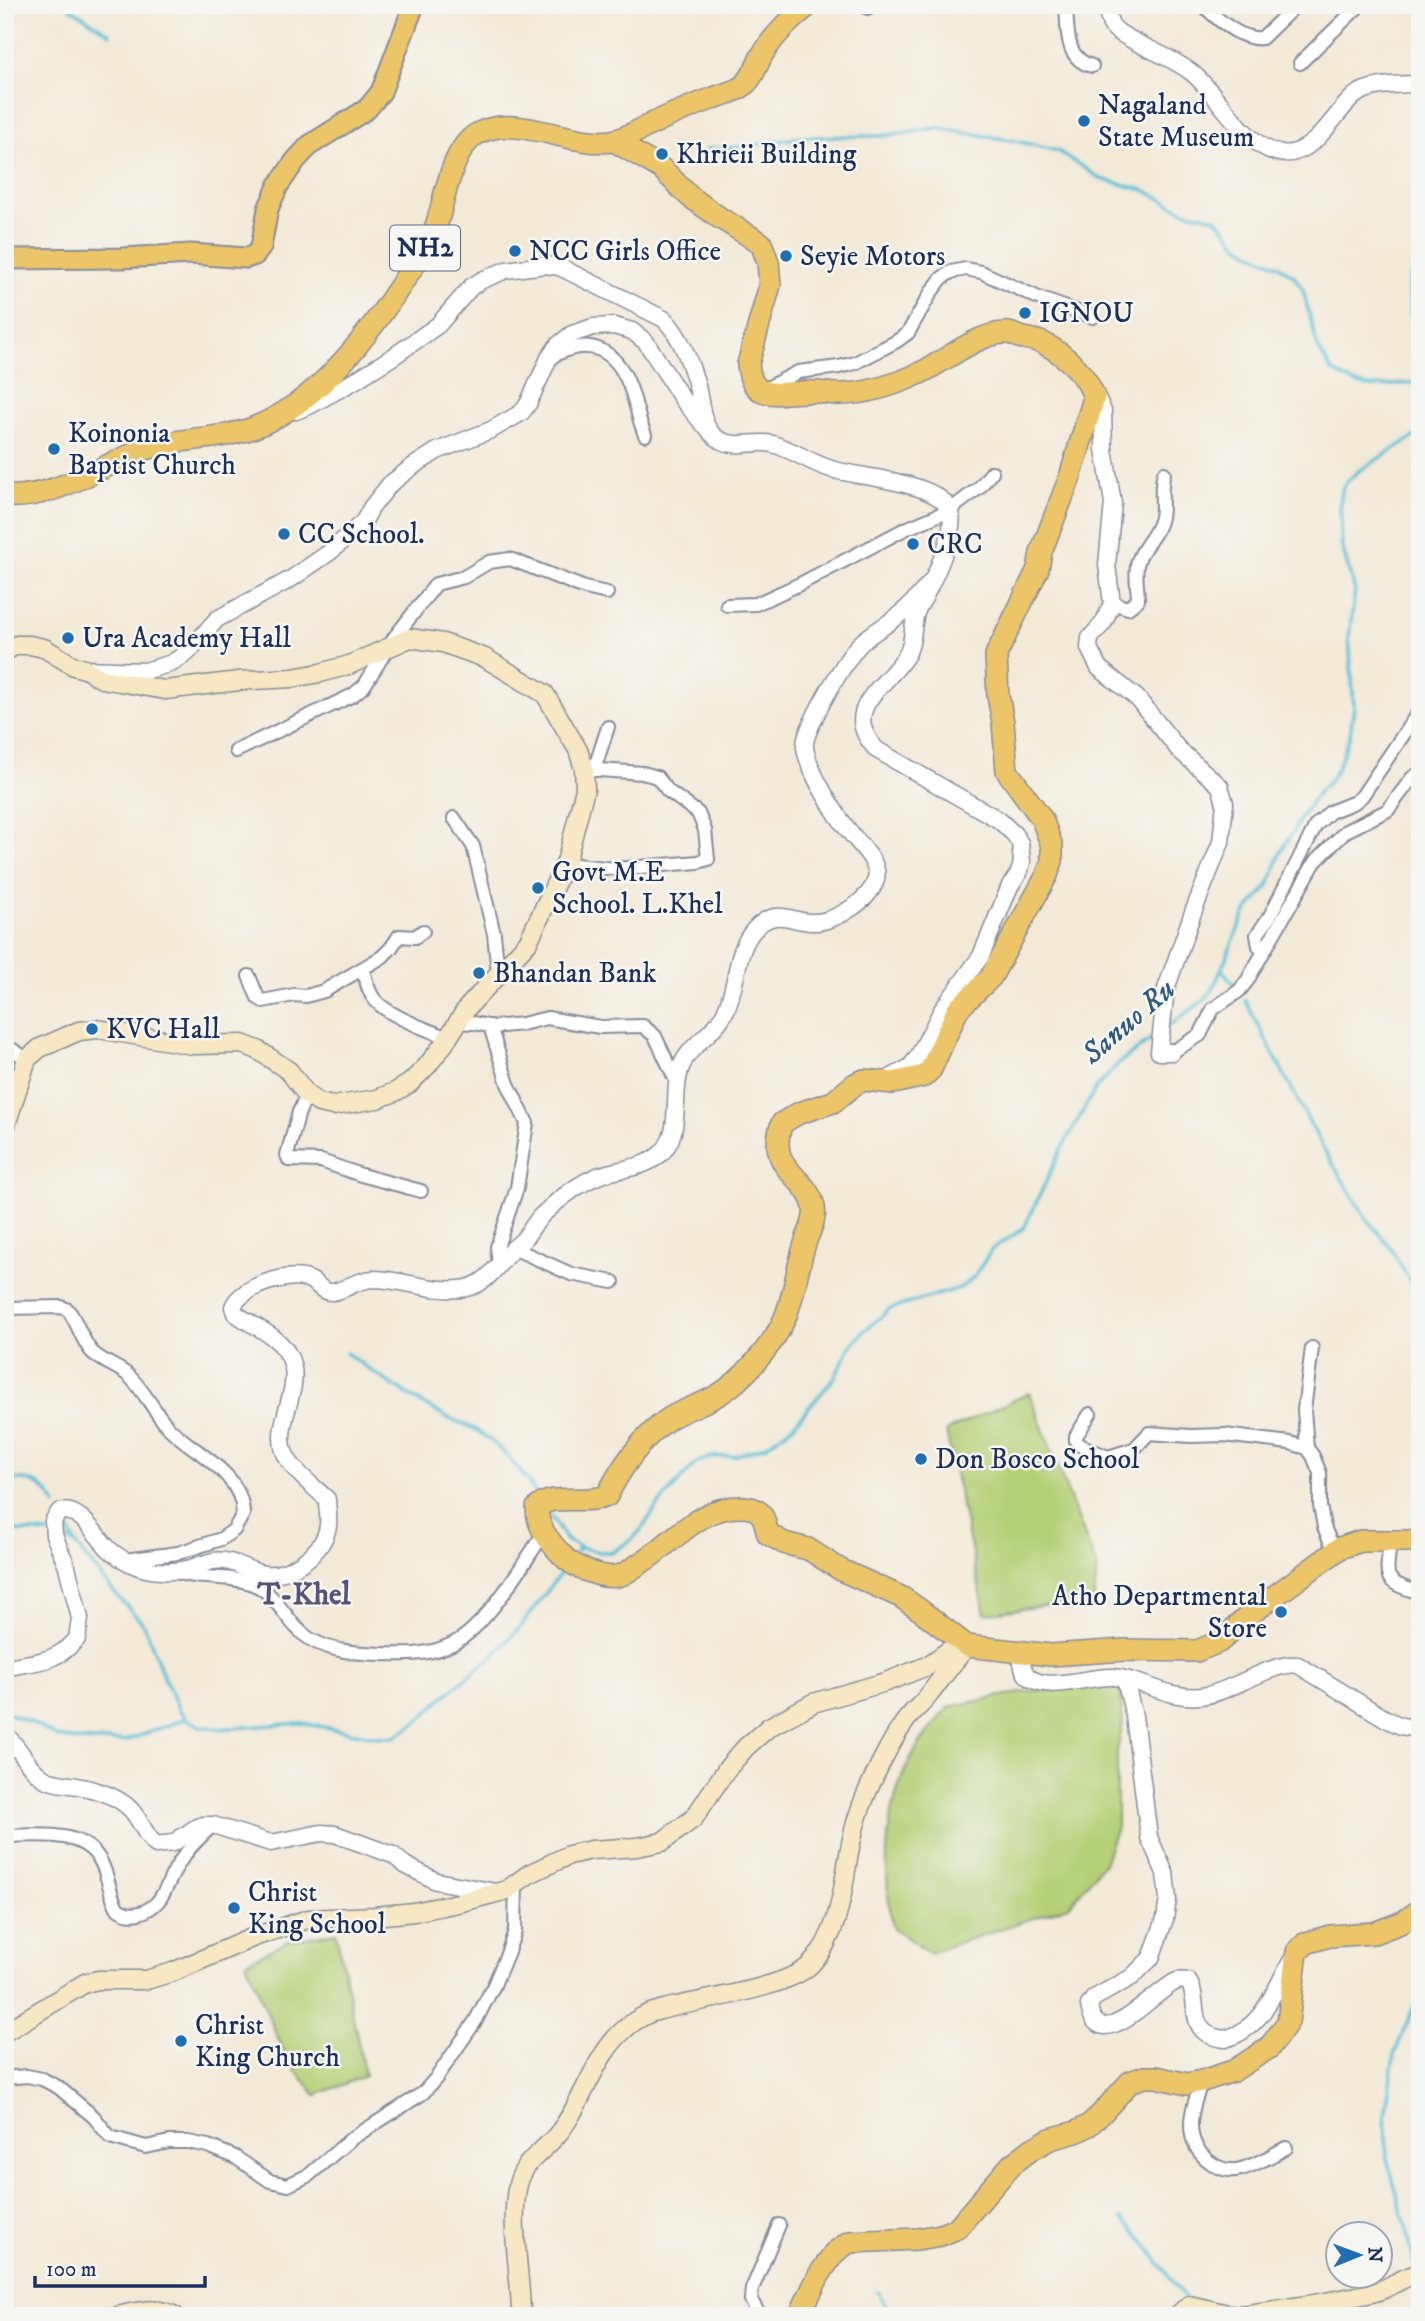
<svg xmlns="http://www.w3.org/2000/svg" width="1425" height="2321" font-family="'IM FELL DW Pica',serif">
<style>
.green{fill:#b4cf75;stroke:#687f6a;stroke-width:2}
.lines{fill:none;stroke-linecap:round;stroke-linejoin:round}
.stream{stroke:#5ac1d8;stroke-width:3.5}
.river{stroke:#5ac1d8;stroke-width:21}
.minor-casing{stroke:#878c9a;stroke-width:16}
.tertiary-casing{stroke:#878c9a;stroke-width:19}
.secondary-casing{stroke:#878c9a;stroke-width:21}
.primary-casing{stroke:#878c9a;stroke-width:23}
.trunk-casing{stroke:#878c9a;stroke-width:24}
.minor{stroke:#fff;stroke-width:12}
.tertiary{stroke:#fff;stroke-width:16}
.secondary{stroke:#f7e8c3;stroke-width:18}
.primary{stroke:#ecc569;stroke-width:19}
.trunk{stroke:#ecc569;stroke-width:21}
.poi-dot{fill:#1f6fb2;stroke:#f6f6f2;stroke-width:2.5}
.labels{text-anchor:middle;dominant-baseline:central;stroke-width:5;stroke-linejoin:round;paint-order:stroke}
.shield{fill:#f6f6f2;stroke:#5d6b8a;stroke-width:2}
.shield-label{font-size:26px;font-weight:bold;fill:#1b2f5e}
.poi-label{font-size:28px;fill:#1b2f5e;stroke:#f6f6f2;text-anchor:start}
.water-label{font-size:30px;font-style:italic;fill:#2e5b83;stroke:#f6f6f2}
.neighbourhood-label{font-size:30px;font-weight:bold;fill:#59527a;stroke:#f6f6f2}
</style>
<rect width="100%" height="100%" fill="#f6f6f2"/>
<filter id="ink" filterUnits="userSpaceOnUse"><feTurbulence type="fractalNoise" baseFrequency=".0143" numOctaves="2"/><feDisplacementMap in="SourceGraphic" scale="14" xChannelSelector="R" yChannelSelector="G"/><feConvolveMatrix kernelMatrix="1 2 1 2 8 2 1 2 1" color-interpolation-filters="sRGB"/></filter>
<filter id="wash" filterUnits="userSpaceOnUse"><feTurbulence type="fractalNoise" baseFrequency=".00686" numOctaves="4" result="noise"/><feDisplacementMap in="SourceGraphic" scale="28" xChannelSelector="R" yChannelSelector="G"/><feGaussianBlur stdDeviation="1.57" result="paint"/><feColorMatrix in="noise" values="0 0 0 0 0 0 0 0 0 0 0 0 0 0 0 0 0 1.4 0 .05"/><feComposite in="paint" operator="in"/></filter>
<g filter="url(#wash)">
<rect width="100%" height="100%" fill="#f3e9d7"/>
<g class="green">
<path d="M1029,1393L1097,1567L1094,1599L985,1614L946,1431Z"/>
<path d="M1119,1684L1123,1723L1117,1751V1827L1104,1863L1069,1906L929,1953L893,1928C880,1859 885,1781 933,1726C938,1721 944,1710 951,1707C958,1704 968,1703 977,1701C1023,1690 1072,1687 1119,1684Z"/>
<path d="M336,1932L365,2076L316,2095L287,2060L246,1962L288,1941Z"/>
</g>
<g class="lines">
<g class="stream">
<path d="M66,5L110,34"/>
<path d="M707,149L742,147L802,137L882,136L938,128L1016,141L1058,151L1101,179L1144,190L1184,211L1216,218L1238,244L1253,254L1276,264L1294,276L1303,290L1318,348L1332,371L1354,383L1373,387L1420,382"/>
<path d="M1223,971L1233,983"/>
<path d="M1245,1000L1323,1148L1366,1218L1391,1248L1420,1299"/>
<path d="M1166,1028L1203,1001L1213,989L1245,913L1269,885L1281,852L1303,814L1319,791L1329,782L1337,769L1350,735L1354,707L1349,637L1355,591L1342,547L1340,503L1343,486L1357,472L1417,435L1420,428"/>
<path d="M346,1353C375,1374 405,1394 437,1412C449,1420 464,1423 476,1430C501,1446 520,1469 536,1493"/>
<path d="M5,1480C32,1478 43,1482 56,1505"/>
<path d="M547,1510L566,1540L579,1547"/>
<path d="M63,1517L76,1545L118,1597L141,1621L148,1634L162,1673L179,1710L187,1719L200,1726L219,1729L301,1723L377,1737H394L416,1723L448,1693L493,1656L522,1625L563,1570"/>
<path d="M5,1523L17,1531L49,1533"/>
<path d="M61,1534L74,1544"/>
<path d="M576,1552L579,1547L599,1552H613L632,1539L642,1529L657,1506L696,1463L711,1457L734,1456L766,1446L792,1427L835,1377L850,1347L864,1331L890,1309L960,1288L974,1277L992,1249L1024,1228L1061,1150L1096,1088L1118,1064L1154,1037"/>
<path d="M5,1712L31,1722L58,1737L83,1741H125L185,1719"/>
<path d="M1404,2217L1415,2268"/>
<path d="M1121,2218L1142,2239L1187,2301"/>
<path d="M1404,2219L1387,2158L1385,2117L1394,2055L1420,1992"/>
<path d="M878,2292L891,2316"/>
</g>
<path class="river" d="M1420,277L1417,286L1420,314"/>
</g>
</g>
<g filter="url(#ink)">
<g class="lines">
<defs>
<g id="minor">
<path d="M1066,5C1068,29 1064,59 1092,66"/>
<path d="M1203,5C1217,19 1241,41 1262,38L1296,5"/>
<path d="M867,8L873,5"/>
<path d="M1300,63L1360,5"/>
<path d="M553,356C589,336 616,349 630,387C636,403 638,419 645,435"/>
<path d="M761,391L798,372L839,367L855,363L897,341L908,333L932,291L942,278L951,272L966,269L981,272L1041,299L1093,317"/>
<path d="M1112,603L1128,608L1138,600C1138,587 1134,574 1138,561C1143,545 1158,535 1161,517C1164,502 1159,489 1164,473"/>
<path d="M727,605L756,604L800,584L903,530L950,510L979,488L992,472"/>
<path d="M236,751L353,695L364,686L394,638L436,584L464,577L489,562L510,559L585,588L607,593"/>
<path d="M594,770L608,727"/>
<path d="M454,818L473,846L494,934L498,973"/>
<path d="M565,864L616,869L698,862L708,859L705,830L698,813L668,791L657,777L643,773L584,769"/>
<path d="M1267,946H1259L1257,935L1270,916L1316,825L1330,812L1355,802L1362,796L1420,710"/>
<path d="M363,970C366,980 368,992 375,1000C388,1016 429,1030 448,1038"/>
<path d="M249,976L258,998L263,1001L294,995L306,996L324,991L382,957L391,948L399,936L415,937L423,931"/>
<path d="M457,1022L474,1023L493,1027L522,1024L547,1018L600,1027L643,1026L655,1036L678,1085"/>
<path d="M490,1026L508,1084L527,1123L517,1188L497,1247L499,1265"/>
<path d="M5,1045L27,1059"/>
<path d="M1172,1052L1200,1035L1213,1009L1239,991L1247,981L1315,862L1346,831L1388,810L1412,778L1420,773"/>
<path d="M307,1095L299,1112L287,1155L289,1160L321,1161L361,1175L421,1191"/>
<path d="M513,1248L571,1274L613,1282"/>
<path d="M5,1308L62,1307L68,1310C78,1322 81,1340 92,1352C102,1362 117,1366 128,1375C144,1390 153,1410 168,1427C193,1453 242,1471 243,1514L234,1530L221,1539L178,1553L124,1560"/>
<path d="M1090,1414L1076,1436V1441L1080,1445L1108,1457L1134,1449L1149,1433L1191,1436L1224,1435L1290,1443L1307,1448L1313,1456L1320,1473V1506L1324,1527L1330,1541L1340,1548"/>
<path d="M1307,1448L1304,1410L1312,1348"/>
<path d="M1390,1542C1386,1580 1382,1581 1420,1593"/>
<path d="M174,1571C199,1581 228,1574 253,1584C278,1594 287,1625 310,1639C332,1652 356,1653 381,1654C406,1655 432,1655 454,1643C488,1625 522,1565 544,1533"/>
<path d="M5,1836C37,1836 83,1828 101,1862C109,1877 109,1894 118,1909C125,1914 131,1915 139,1913C165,1906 166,1882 179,1863C188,1848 201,1836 213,1825"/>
<path d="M5,2078L27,2076L42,2079L58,2087L94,2117L110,2137L146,2147L169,2142H188L208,2146L235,2157L270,2181L288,2185L309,2175L351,2139L423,2093L437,2077L476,2020L494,1985L507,1954L515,1931L516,1884"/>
<path d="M1202,2081C1191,2109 1181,2141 1210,2162C1219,2169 1230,2172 1241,2169C1256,2165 1272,2155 1286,2148"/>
<path d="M760,2316L751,2300L752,2289L779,2225"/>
</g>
<g id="tertiary">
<path d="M1105,5L1111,25L1117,31C1140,47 1168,55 1191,72C1224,97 1263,186 1314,141C1329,128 1339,110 1353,97C1369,83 1400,85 1420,84"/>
<path d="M1094,391L1103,411L1104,449L1113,503L1107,565L1112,603L1104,622L1090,638L1089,648L1099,668L1137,698L1179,750L1220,786L1225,803L1221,842L1192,915L1166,989L1159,1052H1172"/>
<path d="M296,411L309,406L351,383L394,356L438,325L471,287L482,280L506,270L545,265L560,267L664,319C680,335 688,357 695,379C702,399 699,429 720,440C736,449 756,440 773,444C793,450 811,463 831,469C859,478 944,481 951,514C955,534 935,576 926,594C923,601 918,606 916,613C912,626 914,642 907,654C888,687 837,708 877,750L999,820L1014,834L1020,843L1022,862L1019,873L1010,886L981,956L942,1010L918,1057L910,1067L890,1078"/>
<path d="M85,669L145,671L172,663L187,653L217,619L291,579L330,552L364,521L371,508L390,484L412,467L437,451L491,430L521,413L528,404L549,358L558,345L572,334L593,327L614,326L632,331L646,342L683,400L704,425"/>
<path d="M1020,1652C1022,1660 1022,1672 1029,1677C1048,1693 1091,1675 1114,1677C1147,1681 1172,1702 1207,1695C1234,1690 1274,1661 1298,1665L1386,1719L1401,1726L1420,1729"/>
<path d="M5,1668C34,1661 55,1664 77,1639L80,1618L67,1567L54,1535L53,1521L59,1512C80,1506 95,1535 108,1548C115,1555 125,1561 134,1565C149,1572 172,1573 187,1569C196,1567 204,1563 213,1561C234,1558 248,1572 264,1574C291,1577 324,1552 328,1526C329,1517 327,1508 327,1499C313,1486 290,1469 284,1451C274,1420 305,1387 289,1356C278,1334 253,1327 235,1313L233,1307C241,1286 290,1271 310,1280C319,1284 322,1293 332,1292C345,1291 355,1280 373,1279C402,1279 431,1292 460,1289C485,1287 494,1269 509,1253C513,1248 518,1245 523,1240C530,1232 535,1222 542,1215C558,1200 577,1184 598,1176C618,1168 640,1170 658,1156C685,1135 670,1095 681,1067C689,1045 714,1034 724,1014C738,988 734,954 753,931C776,904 792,924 817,922C837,920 871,900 876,879C880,864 862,847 853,836C837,817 809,773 805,748C802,731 847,657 860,644C872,632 888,625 900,614C912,605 921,593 931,582"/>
<path d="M1125,1680L1134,1716L1149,1837L1165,1873L1168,1899L1165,1919L1151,1958L1132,1977L1094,1998L1089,2005C1097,2061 1157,1988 1177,1981C1181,1980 1183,1980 1188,1981C1202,2000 1183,2035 1225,2039C1264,2028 1273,1991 1292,1960"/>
<path d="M5,1735C21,1747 27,1769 45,1779C55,1784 66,1784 77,1786C93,1789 114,1795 127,1806C140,1816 143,1834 156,1845L173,1843L197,1827L204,1825H213L271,1843L321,1833L335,1834L393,1855L405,1865L436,1881L496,1892"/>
</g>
<g id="secondary">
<path d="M5,651L17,645H30L44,648L74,666L85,669L102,679L165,690L239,681L292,678L320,673L349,665L410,638L443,643L485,658L545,694L578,750L584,769L585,789L567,859L528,942L467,1008L444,1044L427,1066L410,1083L395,1092L377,1099L333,1106L319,1103L307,1095L289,1071L258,1050L242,1044L193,1045L98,1029L79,1031L40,1048L27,1059L5,1128"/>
<path d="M5,2032L85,1983L98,1980H146L173,1972L254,1937L308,1919L375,1916L414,1912L458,1903L507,1890L529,1874L569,1855L591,1850L637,1847L662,1842L694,1818L726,1770L746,1747L769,1727L813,1703L886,1682L927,1666L962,1641"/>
<path d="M118,2316C137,2311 157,2306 175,2316"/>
<path d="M521,2316C521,2274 510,2230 517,2189C522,2161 540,2155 557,2135C584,2103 593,2056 625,2029C632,2022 647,2013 657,2011C692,2000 790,1989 812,1963C849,1922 841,1862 859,1813C868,1787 890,1741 907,1719C913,1711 922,1704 928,1696C941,1680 950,1665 964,1650"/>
<path d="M1177,2316L1189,2305L1228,2314L1241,2315C1286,2308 1331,2303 1375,2292C1391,2288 1403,2276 1420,2273"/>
</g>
<path id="primary" d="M5,259L122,258L191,254L246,258L255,255L261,247L268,209L278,186L296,160L310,145L367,109L381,92L414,5"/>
<g id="trunk">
<path d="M614,141L662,169L689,196L720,218L761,243L768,262L770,285L748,364C751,402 776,393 804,392C815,391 825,393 836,394C862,395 895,385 918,374C943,363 976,334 1004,333C1008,332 1015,335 1019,337C1027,339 1037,340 1045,344C1065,355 1088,375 1094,398L1070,477L1041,552L1038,569L996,655L998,696L1003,722L1007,771L1042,819L1052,846V861L1047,875L991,977L958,1009L931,1069L924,1076L893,1083L864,1080L855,1084L833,1102L799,1113L782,1123C765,1171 807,1174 814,1207C816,1218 811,1228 807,1238C797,1264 795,1296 784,1320C773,1345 742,1381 718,1395C703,1404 685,1409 670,1418C643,1436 621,1467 607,1496C584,1505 552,1492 537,1508C537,1527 549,1541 562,1555C573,1567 604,1581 621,1575C627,1573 634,1567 639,1564C673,1544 698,1506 741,1507C747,1507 756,1508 761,1514C765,1519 766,1528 768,1534L784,1543L808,1549L841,1570L901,1597L920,1610L967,1646L1051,1655L1125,1650L1197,1651L1219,1642L1253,1612L1340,1548L1361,1541H1420"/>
<path d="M5,496C56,500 103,463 149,448C183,437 220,440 253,428C319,403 371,332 408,274C418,260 429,245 435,229C445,202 450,150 477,134C514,112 570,147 612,141C626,139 642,128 656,122C676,112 698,104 719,96C727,93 737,91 743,86C754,77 756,66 762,55C775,34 790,20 809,5"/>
<path d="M799,2316L819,2275L834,2253L849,2242L918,2239L941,2235L957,2228L1011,2165L1032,2149L1050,2139L1076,2132L1089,2125L1101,2114L1130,2082L1144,2077H1156L1187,2084L1202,2081L1233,2071L1269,2048L1288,2022L1297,1952L1306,1943L1330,1936L1374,1933L1403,1922L1420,1910"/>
</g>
</defs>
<use href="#minor" class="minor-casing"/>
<use href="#tertiary" class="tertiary-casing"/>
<use href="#secondary" class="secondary-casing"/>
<use href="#primary" class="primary-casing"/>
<use href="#trunk" class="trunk-casing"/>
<use href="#minor" class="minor"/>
<use href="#tertiary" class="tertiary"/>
<use href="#secondary" class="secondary"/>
<use href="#primary" class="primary"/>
<use href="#trunk" class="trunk"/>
</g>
</g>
<g class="poi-dot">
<circle cx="1084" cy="121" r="7"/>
<circle cx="662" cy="154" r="7"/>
<circle cx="515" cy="251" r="7"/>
<circle cx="786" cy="256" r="7"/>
<circle cx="1025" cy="313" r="7"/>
<circle cx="54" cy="449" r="7"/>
<circle cx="284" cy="534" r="7"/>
<circle cx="913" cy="544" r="7"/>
<circle cx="68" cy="638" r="7"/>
<circle cx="538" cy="888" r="7"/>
<circle cx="479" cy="973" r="7"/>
<circle cx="92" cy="1029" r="7"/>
<circle cx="921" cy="1459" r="7"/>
<circle cx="1281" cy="1612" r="7"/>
<circle cx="234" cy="1908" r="7"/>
<circle cx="181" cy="2041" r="7"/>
</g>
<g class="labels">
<rect class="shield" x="390" y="225.5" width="70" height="45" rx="5"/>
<g class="shield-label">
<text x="425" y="248">NH2</text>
</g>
<g class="poi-label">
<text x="1098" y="105">Nagaland<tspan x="1098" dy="32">State Museum</tspan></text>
<text x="676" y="154">Khrieii Building</text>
<text x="529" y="251">NCC Girls Office</text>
<text x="800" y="256">Seyie Motors</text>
<text x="1039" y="313">IGNOU</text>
<text x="68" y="433">Koinonia<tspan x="68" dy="32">Baptist Church</tspan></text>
<text x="298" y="534">CC School.</text>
<text x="927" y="544">CRC</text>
<text x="82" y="638">Ura Academy Hall</text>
<text x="552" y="872">Govt M.E<tspan x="552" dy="32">School. L.Khel</tspan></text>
<text x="493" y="973">Bhandan Bank</text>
<text x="106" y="1029">KVC Hall</text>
<text x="935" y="1459">Don Bosco School</text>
<text x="1267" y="1596" text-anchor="end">Atho Departmental<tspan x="1267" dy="32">Store</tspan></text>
<text x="248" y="1892">Christ<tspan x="248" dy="32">King School</tspan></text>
<text x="195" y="2025">Christ<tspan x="195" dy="32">King Church</tspan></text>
</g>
<g class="water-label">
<text transform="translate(1129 1022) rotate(-41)">Sanuo Ru</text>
</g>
<g class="neighbourhood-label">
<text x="304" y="1595">T-Khel</text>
</g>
</g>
<rect width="1425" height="2321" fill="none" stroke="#f6f6f2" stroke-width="28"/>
<g transform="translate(1359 2255) rotate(89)"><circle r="33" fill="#f6f6f2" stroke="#9ea6b7" stroke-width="2"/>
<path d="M0-5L12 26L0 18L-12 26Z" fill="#1f6fb2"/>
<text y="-10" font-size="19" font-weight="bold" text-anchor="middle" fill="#1b2f5e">N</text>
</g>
<path d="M35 2276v10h170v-10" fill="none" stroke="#1b2f5e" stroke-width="3.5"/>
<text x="46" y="2276" font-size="21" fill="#1b2f5e" stroke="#f6f6f2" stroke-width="5" paint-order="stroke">100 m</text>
</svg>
